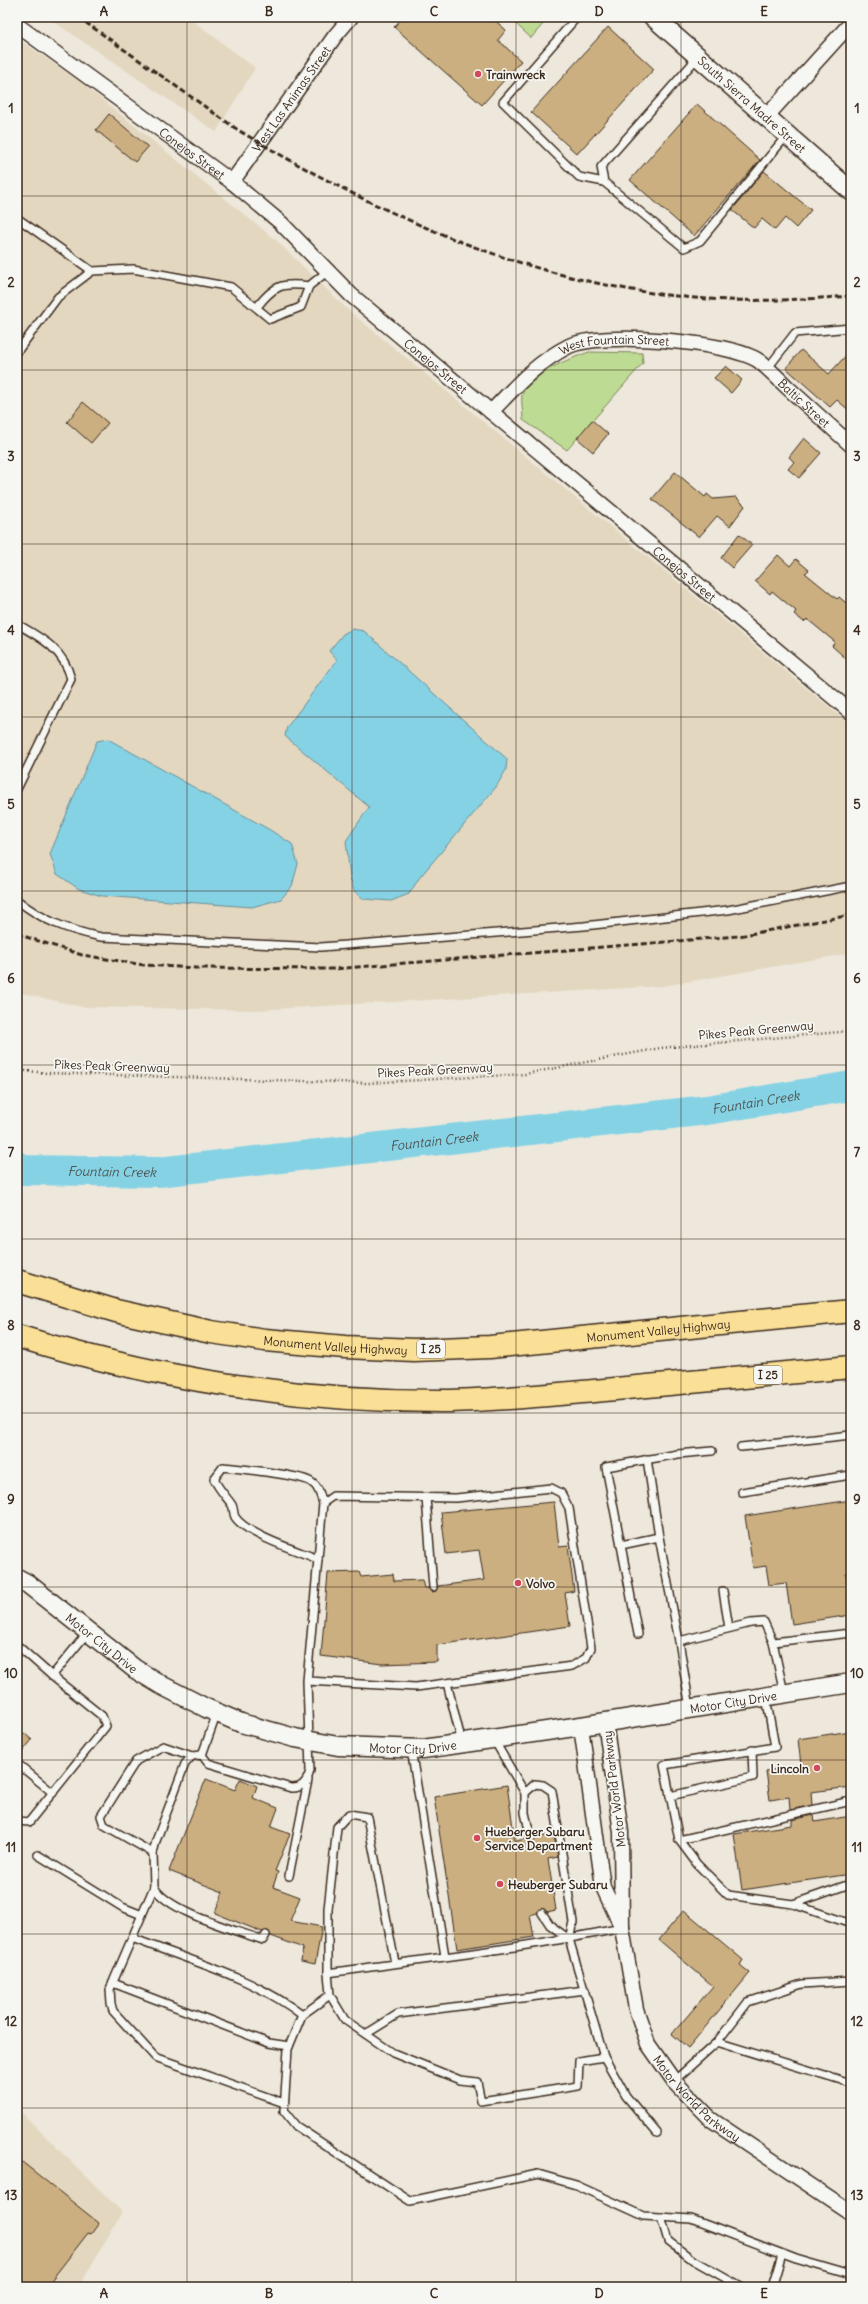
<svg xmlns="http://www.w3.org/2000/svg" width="868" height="2304" font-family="Delius,sans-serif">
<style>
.built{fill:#e3d7c0}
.green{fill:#bddb93;stroke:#7c8258}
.water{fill:#86d2e5;stroke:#688f95}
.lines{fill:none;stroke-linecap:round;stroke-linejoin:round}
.river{stroke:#86d2e5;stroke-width:30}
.building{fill:#cbaf80;stroke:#3b2a1e}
.service-casing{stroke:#3b2a1e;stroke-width:10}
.minor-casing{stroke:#3b2a1e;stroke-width:17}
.tertiary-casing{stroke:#3b2a1e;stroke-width:21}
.motorway-casing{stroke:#3b2a1e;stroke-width:25}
.path{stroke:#3b2a1e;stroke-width:2.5;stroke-dasharray:1 3;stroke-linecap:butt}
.service{stroke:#f6f6f2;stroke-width:7}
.minor{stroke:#f6f6f2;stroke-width:14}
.tertiary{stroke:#f6f6f2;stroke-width:18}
.motorway{stroke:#fadf96;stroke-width:22}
.rail{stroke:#3b2a1e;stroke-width:3;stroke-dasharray:6 3;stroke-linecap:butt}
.grid{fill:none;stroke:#3b2a1e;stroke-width:1;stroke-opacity:0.55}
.poi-dot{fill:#d1495b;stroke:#f6f6f2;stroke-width:1.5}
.labels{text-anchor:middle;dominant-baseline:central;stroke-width:3.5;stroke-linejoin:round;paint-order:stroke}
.shield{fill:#f6f6f2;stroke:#73675e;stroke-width:1}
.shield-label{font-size:11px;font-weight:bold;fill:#3b2a1e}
.poi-label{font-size:12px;font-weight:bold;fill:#3b2a1e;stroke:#f6f6f2;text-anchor:start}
.street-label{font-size:12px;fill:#3b2a1e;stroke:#f6f6f2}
.water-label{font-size:13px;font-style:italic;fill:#4e5450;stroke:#f6f6f2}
.neatline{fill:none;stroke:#3b2a1e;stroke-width:1.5}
.grid-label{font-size:13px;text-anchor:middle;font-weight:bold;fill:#3b2a1e}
</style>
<rect width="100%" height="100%" fill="#ede8db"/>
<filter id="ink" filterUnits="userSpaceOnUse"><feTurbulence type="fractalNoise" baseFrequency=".025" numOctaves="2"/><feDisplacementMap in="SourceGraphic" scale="8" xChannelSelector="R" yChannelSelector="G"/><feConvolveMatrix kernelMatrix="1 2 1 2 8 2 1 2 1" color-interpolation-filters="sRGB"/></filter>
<g filter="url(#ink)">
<g class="built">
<path d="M47,17H188L255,68L216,132Z"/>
<path d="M17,38L79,81L277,241L347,309L851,725V953L663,986L257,1010L82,1007L17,992Z"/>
<path d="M17,2108L122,2212L79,2287H17Z"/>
</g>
<g class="green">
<path d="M520,17H549L531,38L515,23Z"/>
<path d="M589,352L642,353L643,363L567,450L523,420C523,412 521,402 522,395C527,374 572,358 589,352Z"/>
</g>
<g class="water">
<path d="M352,629L364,631L507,759L506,770L496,787L420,877L409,894L391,901L364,899L354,891L350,877L346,841L369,807L285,736L287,727L337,660L329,651L343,634Z"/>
<path d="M108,739L270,830L292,844L298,864L292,886L281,899L252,907L102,896L79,889L57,874L50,854L97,741Z"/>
</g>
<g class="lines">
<path class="river" id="s1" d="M17,1166L23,1170L158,1172L707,1110L851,1086"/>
</g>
<g class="building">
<path d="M403,17H491L506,30L498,40L521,61L482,105L394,27Z"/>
<path d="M608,27L654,69L577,154L531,112Z"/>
<path d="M697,104L760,160L694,236L630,180Z"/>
<path d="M109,114L148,147L135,162L96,130Z"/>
<path d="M764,171L811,210L796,228L785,218L775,230L762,219L754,228L732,210Z"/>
<path d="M801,350L829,374L851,350V412L837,400L830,407L786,368Z"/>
<path d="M726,366L742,380L731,393L714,378Z"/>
<path d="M83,402L108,423L91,443L67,422Z"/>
<path d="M592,420L608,434L593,452L577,438Z"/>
<path d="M804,438L821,453L799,478L788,469L794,462L789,457Z"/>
<path d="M675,472L705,497L707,494L713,499L736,497L745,506L730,526L717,516L699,537L652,499Z"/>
<path d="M739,534L752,545L732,568L721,558Z"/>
<path d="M778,555L790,566L796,559L809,570L805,573L837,599L839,597L851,607V663L832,646L835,642L807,619L804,622L794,614L796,611L772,591L770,594L755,581Z"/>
<path d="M851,1500V1552L849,1553L851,1573L846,1574L851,1615L792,1624L786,1583L769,1585L766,1566L753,1568L745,1516Z"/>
<path d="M554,1502L559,1547L568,1546L574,1591L565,1593L570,1626L437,1645V1662L382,1664L321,1656L328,1573L359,1572L361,1577L393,1574L394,1581L422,1580L424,1588H428L433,1592L436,1591L438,1586L484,1580L479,1550L446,1554L441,1512Z"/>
<path d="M17,1727L32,1740L17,1758Z"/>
<path d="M851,1731V1787L811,1792L812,1805L790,1810L789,1797L770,1800L766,1771L801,1765L798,1739Z"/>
<path d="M206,1779L235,1790L240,1779L257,1786L253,1798L278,1808L271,1827L290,1834L275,1871L278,1872L273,1887L300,1897L290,1921L322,1927L315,1964L301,1961L303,1948L271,1936L268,1931L262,1932L215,1913L223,1892L169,1871Z"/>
<path d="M507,1785L515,1841L526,1839L532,1843L536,1837L554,1835L558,1857L548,1859L556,1910L547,1912L541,1908L537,1913L530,1915L534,1937L457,1949L434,1797Z"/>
<path d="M814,1815L815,1822L851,1816V1874L742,1890L734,1834L792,1825V1820Z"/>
<path d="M684,1910L743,1960L740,1965L750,1973L688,2048L672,2034L713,1986L659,1940Z"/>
<path d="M17,2158L99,2223L91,2234L88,2233L46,2287H17Z"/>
</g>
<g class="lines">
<defs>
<g id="service">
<path d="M577,17L503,102L579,177L604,182"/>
<path d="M698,57L601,167L604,182L684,248L700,241L787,135"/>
<path d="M20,220L92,271L133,269L231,287L270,319L301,307L309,286L328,271"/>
<path d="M257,307C274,285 283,282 309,286"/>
<path d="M17,352L58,297L92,271"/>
<path d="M767,369L795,333L851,328"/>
<path d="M17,624C42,638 64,650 71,679L17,789"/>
<path d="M17,900C43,921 68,930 101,937L321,947L584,926L728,910L851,886"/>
<path d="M741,1447L851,1435"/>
<path d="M647,1459L659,1537L679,1641"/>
<path d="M742,1492L851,1475"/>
<path d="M426,1498L433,1587"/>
<path d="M621,1545L659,1537"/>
<path d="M318,1559C298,1551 247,1535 235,1517C233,1513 234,1508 232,1505C226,1496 219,1490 214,1479L223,1467C239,1469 300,1474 311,1482C319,1487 320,1495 323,1503"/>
<path d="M723,1591L729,1628"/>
<path d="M638,1634L606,1467L678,1454L712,1451"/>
<path d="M17,1645L52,1676L88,1632"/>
<path d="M447,1683L462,1743"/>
<path d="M784,1693L773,1642L851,1633"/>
<path d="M766,1697L775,1747L664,1765L679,1840L697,1864L728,1895L793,1904L851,1924"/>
<path d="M690,1708L679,1641L751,1623L764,1622L773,1642"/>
<path d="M217,1713L202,1755L208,1763L291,1788C302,1789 308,1780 310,1770L307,1681L323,1503L333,1496L456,1498L551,1488L561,1493L569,1508L591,1648L586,1658L572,1666L416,1687L307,1681"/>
<path d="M494,1740L525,1793"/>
<path d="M411,1749L445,1956"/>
<path d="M202,1755L192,1756L185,1764L156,1841L153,1853L154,1887L110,1989L111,2004L113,2011L155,2057L284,2103"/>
<path d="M18,1764L53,1793"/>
<path d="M670,1796L753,1777L752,1750"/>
<path d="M17,1821L29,1822L106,1726L102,1716L52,1676"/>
<path d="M531,1838L525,1813V1793L535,1784L543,1785L552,1791L573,1922L569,1939L550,1925L542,1913"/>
<path d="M679,1840L851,1801"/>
<path d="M153,1853L104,1825L101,1816L136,1761L163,1746L192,1756"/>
<path d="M38,1855L122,1907L142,1915"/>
<path d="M289,1876L308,1780"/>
<path d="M154,1887C168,1912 235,1930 263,1940L266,1935"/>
<path d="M793,1904L847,1885L851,1886"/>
<path d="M132,1938C188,1960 255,1978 302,2015"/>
<path d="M395,1963L367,1817L349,1814L337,1827L328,1909V1973C426,1959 525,1948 622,1928"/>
<path d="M328,1973L330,1995L345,2020L393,2053L460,2080L477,2082L481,2101L578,2086L579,2061L604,2057L569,1939"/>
<path d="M113,1983L269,2043L289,2046"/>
<path d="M330,1995L302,2015L288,2049L284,2111L296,2126L410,2201L538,2174L576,2185L644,2216L691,2219L796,2259L851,2275"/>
<path d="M366,2034L398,2014L585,1990"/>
<path d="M717,2042L851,2083"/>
<path d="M604,2057L626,2096L657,2133"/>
<path d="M674,2081L717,2042L748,2002L802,1984L851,1981"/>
<path d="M661,2217L668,2241L693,2260L741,2287"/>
<path d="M770,2287L773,2284L782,2254"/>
</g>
<g id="minor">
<path id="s2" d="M17,25L232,182L281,223L351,295L851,712"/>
<path d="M766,117L851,23"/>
<path id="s3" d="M232,182L335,36L351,17"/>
<path id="s4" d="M491,412C515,387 537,362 569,346C600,331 730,341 759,361C769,369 779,379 788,388C809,407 830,426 851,445"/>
<path d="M581,1726L603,1887L622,1928L621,1832L605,1722"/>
<path id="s5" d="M622,1928L636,2009L648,2044L674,2081L712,2120L851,2213"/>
</g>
<g id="tertiary">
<path id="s6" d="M653,17L851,191"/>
<path id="s7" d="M17,1578L28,1584L135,1669L163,1686L206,1708L241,1723L295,1738L338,1746L423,1749L581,1726L851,1683"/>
</g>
<g id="motorway">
<path id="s8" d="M17,1281L116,1311L211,1332L265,1340L345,1347L414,1350L490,1347L851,1311"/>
<path d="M17,1336C156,1379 304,1402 450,1401C498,1400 546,1395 594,1391C680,1383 765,1375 851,1367"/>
</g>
</defs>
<use href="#service" class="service-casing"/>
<use href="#minor" class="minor-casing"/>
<use href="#tertiary" class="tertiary-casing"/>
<use href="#motorway" class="motorway-casing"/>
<path class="path" d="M17,1070L47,1073L368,1083L525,1074L660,1048L851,1031"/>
<use href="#service" class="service"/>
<use href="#minor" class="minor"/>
<use href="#tertiary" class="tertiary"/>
<use href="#motorway" class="motorway"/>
<g class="rail">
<path d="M78,17L238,130C377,213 523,281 685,297C741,303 796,300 851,296"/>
<path d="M17,934L82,955L144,965L195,968L333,969L739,936L851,915"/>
</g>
</g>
</g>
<path class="grid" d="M187,17V2287M352,17V2287M516,17V2287M681,17V2287M17,196H851M17,370H851M17,544H851M17,717H851M17,891H851M17,1065H851M17,1239H851M17,1413H851M17,1587H851M17,1760H851M17,1934H851M17,2108H851"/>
<g class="poi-dot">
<circle cx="478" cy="74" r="4"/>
<circle cx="518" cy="1583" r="4"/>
<circle cx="817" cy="1768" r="4"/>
<circle cx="477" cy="1838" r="4"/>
<circle cx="500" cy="1884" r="4"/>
</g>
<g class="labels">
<g class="shield">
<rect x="417" y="1340" width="28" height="18" rx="3"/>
<rect x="754" y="1366" width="28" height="18" rx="3"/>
</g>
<g class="shield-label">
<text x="431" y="1349">I 25</text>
<text x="768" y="1375">I 25</text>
</g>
<g class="poi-label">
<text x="486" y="74">Trainwreck</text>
<text x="526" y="1583">Volvo</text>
<text x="809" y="1768" text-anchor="end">Lincoln</text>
<text x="485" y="1831">Hueberger Subaru<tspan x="485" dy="14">Service Department</tspan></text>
<text x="508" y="1884">Heuberger Subaru</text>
</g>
<g class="street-label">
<text stroke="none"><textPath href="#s3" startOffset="102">West Las Animas Street</textPath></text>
<text stroke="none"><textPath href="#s6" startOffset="132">South Sierra Madre Street</textPath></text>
<text stroke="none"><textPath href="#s2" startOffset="217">Conejos Street</textPath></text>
<text stroke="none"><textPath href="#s4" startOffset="148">West Fountain Street</textPath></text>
<text stroke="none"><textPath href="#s2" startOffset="541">Conejos Street</textPath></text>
<text stroke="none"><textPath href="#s4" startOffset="358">Baltic Street</textPath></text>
<text stroke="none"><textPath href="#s2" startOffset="865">Conejos Street</textPath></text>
<text transform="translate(756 1030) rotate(-5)">Pikes Peak Greenway</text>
<text transform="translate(112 1066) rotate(2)">Pikes Peak Greenway</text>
<text transform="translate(435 1070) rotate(-3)">Pikes Peak Greenway</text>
<text stroke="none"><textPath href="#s8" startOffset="650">Monument Valley Highway</textPath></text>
<text stroke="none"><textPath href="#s8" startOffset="326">Monument Valley Highway</textPath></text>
<text stroke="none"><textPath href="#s7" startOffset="107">Motor City Drive</textPath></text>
<text stroke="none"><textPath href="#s7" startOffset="767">Motor City Drive</textPath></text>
<text stroke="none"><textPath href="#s7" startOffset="443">Motor City Drive</textPath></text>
<text transform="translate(614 1789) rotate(-97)">Motor World Parkway</text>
<text stroke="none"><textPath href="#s5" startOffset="193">Motor World Parkway</textPath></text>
</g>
<g class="water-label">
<text stroke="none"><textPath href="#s1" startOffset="744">Fountain Creek</textPath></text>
<text stroke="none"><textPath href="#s1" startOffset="420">Fountain Creek</textPath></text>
<text stroke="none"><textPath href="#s1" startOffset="96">Fountain Creek</textPath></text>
</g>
</g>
<rect width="868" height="2304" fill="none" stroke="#f6f6f2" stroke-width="44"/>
<rect x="22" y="22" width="824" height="2260" class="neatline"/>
<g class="grid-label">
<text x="104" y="16">A</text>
<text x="269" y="16">B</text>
<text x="434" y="16">C</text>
<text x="599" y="16">D</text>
<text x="764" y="16">E</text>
<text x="11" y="113">1</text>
<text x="857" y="113">1</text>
<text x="11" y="287">2</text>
<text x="857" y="287">2</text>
<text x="11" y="461">3</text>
<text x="857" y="461">3</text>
<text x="11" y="635">4</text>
<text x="857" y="635">4</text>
<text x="11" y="809">5</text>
<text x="857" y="809">5</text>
<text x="11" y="983">6</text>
<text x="857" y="983">6</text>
<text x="11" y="1157">7</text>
<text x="857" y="1157">7</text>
<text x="11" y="1330">8</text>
<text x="857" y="1330">8</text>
<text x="11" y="1504">9</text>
<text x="857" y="1504">9</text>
<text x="11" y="1678">10</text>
<text x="857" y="1678">10</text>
<text x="11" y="1852">11</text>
<text x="857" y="1852">11</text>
<text x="11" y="2026">12</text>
<text x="857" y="2026">12</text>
<text x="11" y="2200">13</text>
<text x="857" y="2200">13</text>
<text x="104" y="2298">A</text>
<text x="269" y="2298">B</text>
<text x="434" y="2298">C</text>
<text x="599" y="2298">D</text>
<text x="764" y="2298">E</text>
</g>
</svg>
